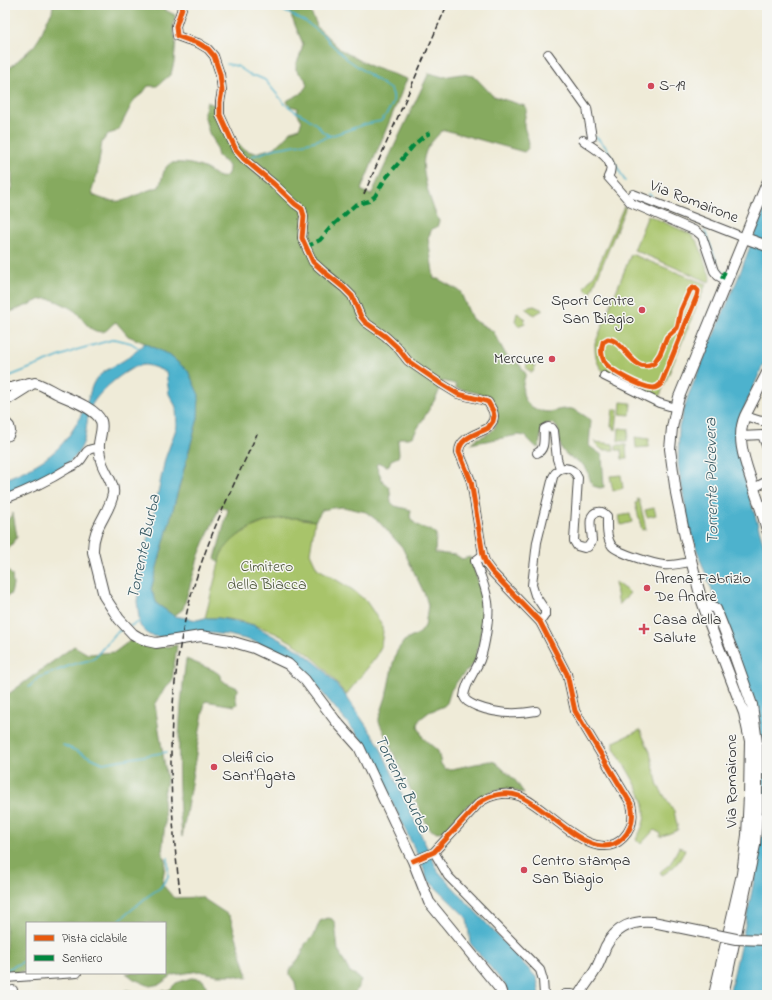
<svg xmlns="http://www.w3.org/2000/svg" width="772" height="1000" font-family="'Indie Flower',sans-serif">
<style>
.green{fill:#a8c46b;stroke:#6a784b}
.forest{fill:#86aa5f;stroke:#586a45}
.water{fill:#4eb2cd;stroke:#3c6e7c}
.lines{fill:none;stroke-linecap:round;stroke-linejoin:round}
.stream{stroke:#4eb2cd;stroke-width:1.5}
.minor-casing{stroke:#484845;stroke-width:10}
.major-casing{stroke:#484845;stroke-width:12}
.minor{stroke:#fff;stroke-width:8}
.major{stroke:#fff;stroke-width:10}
.rail{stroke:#2b2b2b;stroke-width:1.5;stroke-dasharray:6 3;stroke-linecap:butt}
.major-bridge-casing{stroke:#484845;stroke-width:12;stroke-linecap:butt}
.major-bridge{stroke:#fff;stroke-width:10}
.quiet{stroke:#00873e;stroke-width:4;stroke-dasharray:8 4;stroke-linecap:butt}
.cycleway-casing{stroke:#f6f6f2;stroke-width:8}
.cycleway{stroke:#e8590c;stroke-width:5}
.poi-dot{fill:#d1495b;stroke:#f6f6f2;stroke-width:1.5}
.labels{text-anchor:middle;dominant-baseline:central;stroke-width:3;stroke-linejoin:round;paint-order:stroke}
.poi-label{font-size:16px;fill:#2b2b2b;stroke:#f6f6f2;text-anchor:start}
.street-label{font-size:16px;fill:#2b2b2b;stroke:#f6f6f2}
.park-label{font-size:16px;fill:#50593e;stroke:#f6f6f2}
.water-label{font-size:17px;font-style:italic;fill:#375a64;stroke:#f6f6f2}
</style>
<rect width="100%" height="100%" fill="#f6f6f2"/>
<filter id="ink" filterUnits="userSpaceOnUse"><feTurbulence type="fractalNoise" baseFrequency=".025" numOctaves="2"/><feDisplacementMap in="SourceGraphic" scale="8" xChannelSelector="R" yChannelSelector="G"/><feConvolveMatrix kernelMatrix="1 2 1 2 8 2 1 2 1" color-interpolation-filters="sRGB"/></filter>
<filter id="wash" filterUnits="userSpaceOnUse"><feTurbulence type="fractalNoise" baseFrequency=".012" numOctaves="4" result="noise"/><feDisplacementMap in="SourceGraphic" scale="16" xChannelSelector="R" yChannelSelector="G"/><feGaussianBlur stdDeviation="0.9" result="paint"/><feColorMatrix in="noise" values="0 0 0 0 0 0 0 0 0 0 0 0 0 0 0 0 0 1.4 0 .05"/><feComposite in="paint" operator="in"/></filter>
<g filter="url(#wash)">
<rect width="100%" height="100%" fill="#efebd8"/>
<g class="green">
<path d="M624,206L625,207V209L591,293L586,290L584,287L595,274Z"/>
<path d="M648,215L690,234C704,245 702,262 711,277L709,282L634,250Z"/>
<path d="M631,254L706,284L658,400C647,395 637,390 627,385C605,374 595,371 595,344Z"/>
<path d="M534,306L543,310L534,315L525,308Z"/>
<path d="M517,313L526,319L524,320L525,323L518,326L515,321Z"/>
<path d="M528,361L531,362L535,366L533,372H530L526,367Z"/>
<path d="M621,402L631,403L630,415L620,414Z"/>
<path d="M613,409L618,410L616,430L614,429V426H611Z"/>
<path d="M619,428L629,429L627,441H618Z"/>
<path d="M635,437L649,439L648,447L636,448Z"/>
<path d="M594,442L613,444L614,450H602Z"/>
<path d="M616,445H626L627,459H622L621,450H616Z"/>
<path d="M621,475L623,488L613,491L610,476Z"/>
<path d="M637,499H639L646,529L642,530L635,503L638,502Z"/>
<path d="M654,508L656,515L647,517L645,510Z"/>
<path d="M630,514L632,522L621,525L619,516Z"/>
<path d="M279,518H296L315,521L310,553L317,568L353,590L366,601L381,623L383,632L381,646L377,656L346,695C338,685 330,674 321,665C292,636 246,616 205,618L219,563C218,540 260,522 279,518Z"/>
<path d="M615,582L630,593L619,605Z"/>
<path d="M640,730L650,752L658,786L674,811L678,830L660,837V833L654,830L641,844L636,839C641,831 645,822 645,812C645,794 623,764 614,748V742Z"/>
<path d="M679,847L685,849C681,861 673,869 662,875L660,872L670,864Z"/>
</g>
<g class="forest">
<path d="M53,5H165V10L175,15L173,31L176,39L174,62L171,74L157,86H148L143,93L134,100L119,129L115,132L108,134L102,142L97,175L92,189L93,195C125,210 130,194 159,187C163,179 162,168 171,163C182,162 196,164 206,169C211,171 218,179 224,177C229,175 229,170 229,166L218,156L214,141L209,133L205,118L204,113L207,102L217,106L235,142L245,150L255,153L274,148L286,138L289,132L299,128L302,121L297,113L298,108L290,106L287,102L288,100L302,93L307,85L305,79L296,70V65L301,53L303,44L292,18L288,5H307L316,23L317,27L341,50L372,67L407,79L361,190L371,195L429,73L443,77L461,74L474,76L493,96L525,106L527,108C526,113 524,119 524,124C524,134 535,145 524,152L445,130L442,131C436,137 427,146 425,154C419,170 432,206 439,221L437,227L432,229L428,238L434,279H438L460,291L472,319L493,331L506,355L519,364L526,374C520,389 521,403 538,410C541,411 546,412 550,412C558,410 564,408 572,409C578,411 585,416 591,420L589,446L602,455L604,487L600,488L593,486C589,480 589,471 584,466C577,459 565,458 561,447C558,440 561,427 553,424C549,422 545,424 542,426L539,447L537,448L525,436L518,435L470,444C476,437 485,437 492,431C496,427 497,422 497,417C500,393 473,393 456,388V385C452,382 448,383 443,381L437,396L413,436L409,438H400L398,441L399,454L398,457L391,460L389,465L387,466L379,463L376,465L383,482L389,487L390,491L391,502L395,506L411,510L410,517C417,530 427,526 436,534L435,553L456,555L462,559L470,557L480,587L483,600V621L478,649L474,663L459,679L451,690L447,703L444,706L429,712L419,720L418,726L423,738L438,751L441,764L445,769H452L489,761L495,762L515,780L524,793C518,792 511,789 505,789C477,791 461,812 444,831C437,833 431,832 427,825L379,722V718L386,697L393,663L397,651L404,641L420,633L425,626L428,605L425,595L402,547L379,522L366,512L343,507L332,508L322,510L315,521C285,513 250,521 229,544C224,550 219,555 219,563L215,559L228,510L220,506L199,555L183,609L174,616L157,604L151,589L198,418L187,371L169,355L145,343L128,336L116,322C111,324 108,332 101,332C87,331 84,319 75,311C71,308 54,299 49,299C44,298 35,301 31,304L5,314V193L12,190V173L5,166V143L9,121L8,102L5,89V72L34,46L40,37L47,20L52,12Z"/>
<path d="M13,513L17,537L5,554V524Z"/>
<path d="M5,568L12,575L13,585L11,594L5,598Z"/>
<path d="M132,639C147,645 161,649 177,645L172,681L165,688L155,705L167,779L163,799L165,823L162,853L166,860L162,884L174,898L201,897L230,916L248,977L246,978L234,975H217L199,971L173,975L160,984L150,986L134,979L126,973H165V923H27V971L6,974L5,695H7L74,646L88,654L115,652Z"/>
<path d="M186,659L213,670L219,674L222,680L226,683L238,688V691L235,694L237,704L235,706L205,701L182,837C176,778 178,717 186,659Z"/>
<path d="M328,918L332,919L335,923L338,950L349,971L359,978L361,981L354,995H297L295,982L290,975V970L302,954L305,944L314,935L320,921Z"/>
<path d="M191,978L200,979L204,981L207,989L203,995H118L127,990L144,994L169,990L176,983Z"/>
</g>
<g class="water">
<path d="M767,202V356L737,425L736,445L748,491L767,556V995H729L746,921L757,865L762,828L764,755L757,709L700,559L689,527L678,466L679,427L688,396L738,278Z"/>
<path d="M145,343L169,355L188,371L199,395L198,418L151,589L157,604L174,616L197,620L205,618H219L253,625L301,651L322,668L346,696L378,743L438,871L537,978L540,995H510L505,985L470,943L467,918L427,879L422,864L361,739L305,672L287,658L253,641L229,635L209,633H193L159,637L149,635L140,626L137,601L144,560L165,459L177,426L176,407L169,394L166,372C161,370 148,364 143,365C128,366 94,395 90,409C84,429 89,439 75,457C65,469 20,490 5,495V479C42,464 64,451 82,413C84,409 86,404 88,399C90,394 91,387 94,382C102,369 120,365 131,355C136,352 140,347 145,343Z"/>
</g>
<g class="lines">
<g class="stream">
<path d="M227,64L237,66L252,76H256L265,80L285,104L295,111L306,117L317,125L323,132L330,136L366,124L381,121C388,112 398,101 391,90L347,59L329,42L326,37L306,22L284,11"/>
<path d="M596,137L606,147L625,181"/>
<path d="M251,156C260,155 268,150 278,148C295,145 313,143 329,136"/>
<path d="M648,194L652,196"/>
<path d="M705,231L719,268L723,271"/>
<path d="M5,375L10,376L76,350L115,339L131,343L140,349"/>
<path d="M130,626L141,621"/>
<path d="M29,687L38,678L74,664L90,660L95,657L117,632L123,629"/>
<path d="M63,745L103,763L167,752"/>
<path d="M116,923L148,896L160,888L168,877V858"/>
<path d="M6,970L27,960"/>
</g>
</g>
</g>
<g filter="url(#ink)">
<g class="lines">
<defs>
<g id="minor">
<path d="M183,5L176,26L177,36L188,40L198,43L208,49L214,56L220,74L222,91L220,102V115L236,150L244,159L274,184L295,204L302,209L304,216L302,238L313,262L323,271L344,288L352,296L361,317L365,322L385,336L397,347L408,361L440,383L458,394L482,400L488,402L493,411L494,416L493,421L488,428C477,434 459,438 459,452L471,481L483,555L486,564L492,572L540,622L567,674L575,711L631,804C634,816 633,828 623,838C593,868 548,806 519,796C505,791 490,795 479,803L434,852L413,861"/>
<path d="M548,54L587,108L592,137"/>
<path d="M583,140C593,149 619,159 608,177L631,203L696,231L702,236L714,271L718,276L727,281"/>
<path d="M633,194L745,238"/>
<path d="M604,376L659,403L676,408"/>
<path d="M5,387H11L29,382"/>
<path d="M745,416L761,421L767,420"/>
<path d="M5,421L10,426L11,431L9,436L5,437"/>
<path d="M741,436L762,435L767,448V451"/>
<path d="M537,453C546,449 543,438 544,429L548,427L552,428L554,431L557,459L560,468"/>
<path d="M754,488L767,481"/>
<path d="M5,499C26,491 48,481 67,469C70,467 75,466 78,463C88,454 82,449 99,448"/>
<path d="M483,555L475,561C480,574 486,587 488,602C490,615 485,647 480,660C475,672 465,683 464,697C466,702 470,703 476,706C496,714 515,715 536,711"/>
<path d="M540,622L545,615V610L535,595L532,585L537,542L553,477C558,465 573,465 578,478L574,541L577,546L584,548L588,547L592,541C592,533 586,513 598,512C602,511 604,513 607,516C607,526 606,538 612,546C618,553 654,564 664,565C672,566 682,563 691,562"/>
<path d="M434,852L448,876L540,970L543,980L544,995"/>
<path d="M5,978L77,973"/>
<path d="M5,992L13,990"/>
</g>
<g id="major">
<path d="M745,238L767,246"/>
<path d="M767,373L745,416C735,439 746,464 753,486C758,500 763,515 767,530"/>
<path d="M5,401L32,384L35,383C43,385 50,390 58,394C69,399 96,408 101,421C104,429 98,440 99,448C99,452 100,456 101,460C103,471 115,483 113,494C109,515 92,527 93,552L104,596L119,619L133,634L138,637L147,641L156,643L201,636L230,641L254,648L288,664L305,680L335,720L359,747L413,861L429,902L500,989L502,995"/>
<path d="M701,598L716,609L735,657L752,705L757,743V811L755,845L723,995"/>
<path d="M565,995H572"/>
<path d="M579,995C584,986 591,978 596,969C600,961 603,953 606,946C616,927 633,920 653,922"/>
<path d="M714,995L742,874L747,835L749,796L750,741L744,713L709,622L701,598L685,537L676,493L670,449L672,428L676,408L679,397L767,183"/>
</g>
</defs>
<use href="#minor" class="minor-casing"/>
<use href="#major" class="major-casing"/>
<use href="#minor" class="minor"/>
<use href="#major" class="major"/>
<g class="rail">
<path d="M364,194L447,5"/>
<path d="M180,892C167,790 165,681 195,582C211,531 235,482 257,434"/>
</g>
<defs>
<path id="major-bridge" d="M653,922L736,939L767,940"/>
</defs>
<use href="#major-bridge" class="major-bridge-casing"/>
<use href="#major-bridge" class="major-bridge"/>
<g class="quiet">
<path d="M306,247L320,240L330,228L355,205L369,201L375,196L385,179L414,145L424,136L430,133"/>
<path d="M722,279L726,268"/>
<path d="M5,561L6,560"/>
</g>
<defs>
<g id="cycleway">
<path d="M183,5L176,26L177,36L188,40L198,43L208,49L214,56L220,74L222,91L220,102V115L236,150L244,159L274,184L295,204L302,209L304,216L302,238L313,262L323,271L344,288L352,296L361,317L365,322L385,336L397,347L408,361L440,383L458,394L482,400L488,402L493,411L494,416L493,421L488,428C477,434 459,438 459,452L471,481L483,555L486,564L492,572L540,622L567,674L575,711L631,804C634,816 633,828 623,838C593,868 548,806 519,796C505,791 490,795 479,803L434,852L413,861"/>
<path d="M693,288H695L698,291L697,296L661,384C658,387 656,388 653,388C641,387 609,371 604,361C601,355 601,348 603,342L608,339C625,340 633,376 654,363L660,354L667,337L677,328L678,325L681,310L690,290Z"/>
</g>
</defs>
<use href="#cycleway" class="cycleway-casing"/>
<use href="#cycleway" class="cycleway"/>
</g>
</g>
<g class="poi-dot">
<circle cx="651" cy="86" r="4"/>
<circle cx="642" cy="310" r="4"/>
<circle cx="552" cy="359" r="4"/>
<circle cx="647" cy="588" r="4"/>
<path d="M642 623h4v4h4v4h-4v4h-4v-4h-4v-4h4z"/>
<circle cx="214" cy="767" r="4"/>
<circle cx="524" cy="870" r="4"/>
</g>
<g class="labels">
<g class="poi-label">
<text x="659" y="86">S-19</text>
<text x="634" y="301" text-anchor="end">Sport Centre<tspan x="634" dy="18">San Biagio</tspan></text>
<text x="544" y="359" text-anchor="end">Mercure</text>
<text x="655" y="579">Arena Fabrizio<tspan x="655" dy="18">De Andrè</tspan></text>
<text x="653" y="620">Casa della<tspan x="653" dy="18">Salute</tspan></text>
<text x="222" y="758">Oleificio<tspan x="222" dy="18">Sant'Agata</tspan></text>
<text x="532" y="861">Centro stampa<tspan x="532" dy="18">San Biagio</tspan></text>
</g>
<g class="street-label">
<text transform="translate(694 202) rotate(21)">Via Romairone</text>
<text transform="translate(732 781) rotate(-90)">Via Romairone</text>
</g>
<g class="park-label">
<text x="267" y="567">Cimitero<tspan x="267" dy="18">della Biacca</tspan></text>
</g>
<g class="water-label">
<text transform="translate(712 481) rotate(-91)">Torrente Polcevera</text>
<text transform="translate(144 547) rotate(-78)">Torrente Burba</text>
<text transform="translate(402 784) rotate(64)">Torrente Burba</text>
</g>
</g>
<rect width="772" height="1000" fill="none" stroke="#f6f6f2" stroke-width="20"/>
<rect x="26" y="922" width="140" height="52" fill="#f6f6f2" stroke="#a5a5a2"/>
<rect x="34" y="935" width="20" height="6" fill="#e8590c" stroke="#a5a5a2"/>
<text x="62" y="942" font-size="12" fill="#2b2b2b">Pista ciclabile</text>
<rect x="34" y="955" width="20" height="6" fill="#00873e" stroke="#a5a5a2"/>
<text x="62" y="962" font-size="12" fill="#2b2b2b">Sentiero</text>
</svg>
